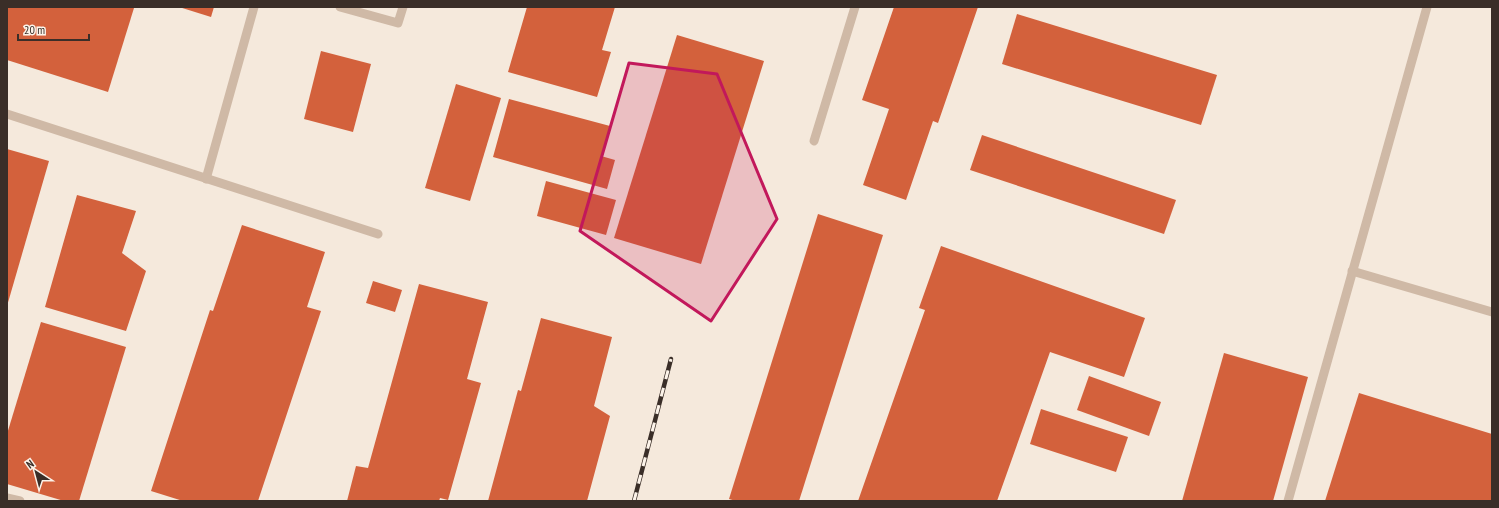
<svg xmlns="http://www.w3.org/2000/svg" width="1499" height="508" font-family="'PT Sans Narrow',sans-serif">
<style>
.building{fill:#d3613c}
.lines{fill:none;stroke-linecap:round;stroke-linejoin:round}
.service{stroke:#cfb9a6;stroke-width:9}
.rail-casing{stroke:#3a2e28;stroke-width:4.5}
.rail{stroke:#fcf3e9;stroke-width:3;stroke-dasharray:9;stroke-linecap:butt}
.marked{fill:#c2185b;fill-opacity:0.2;stroke:#c2185b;stroke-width:3;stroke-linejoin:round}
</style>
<rect width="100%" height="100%" fill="#f5e9dc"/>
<g class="building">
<path d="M7,7L134,8L108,92L7,60Z"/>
<path d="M179,7H214L211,17Z"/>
<path d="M527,7H615L602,50L611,52L597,97L508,72Z"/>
<path d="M894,7H978L938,123L933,121L906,200L863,185L889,109L862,100Z"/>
<path d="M1017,14L1217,75L1201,125L1002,64Z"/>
<path d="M677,35L764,61L701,264L614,238Z"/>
<path d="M321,51L371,64L353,132L304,119Z"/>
<path d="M456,84L501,98L470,201L425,188Z"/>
<path d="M509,99L610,126L601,156L615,160L607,189L493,157Z"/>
<path d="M982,135L1176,200L1164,234L970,170Z"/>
<path d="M7,149L49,161L7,306Z"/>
<path d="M546,181L616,200L606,235L537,216Z"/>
<path d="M77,195L136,211L122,253L146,271L126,331L45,307Z"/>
<path d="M818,214L883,235L799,501H736L729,499Z"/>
<path d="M242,225L325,252L307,307L321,311L258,501H183L151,491L210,310L213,311Z"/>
<path d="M941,246L1145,318L1124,377L1050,352L997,501H858L925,310L919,308Z"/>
<path d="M373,281L402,290L395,312L366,303Z"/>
<path d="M419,284L488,302L467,379L481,383L448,500L440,498L439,501H347L356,466L368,468Z"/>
<path d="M541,318L612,337L594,406L610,416L587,501H488L518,390L521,391Z"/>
<path d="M41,322L126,347L79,501H64L7,484V434Z"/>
<path d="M1224,353L1308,377L1273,501H1182Z"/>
<path d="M1089,376L1161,402L1149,436L1077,410Z"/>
<path d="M1359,393L1492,434V501H1325Z"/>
<path d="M1041,409L1128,437L1116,472L1030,444Z"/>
</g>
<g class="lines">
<g class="service">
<path d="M340,7L398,23L403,7"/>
<path d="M7,114L378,234"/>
<path d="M814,141L855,7"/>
<path d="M206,179L254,7"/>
<path d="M1352,271L1492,312"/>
<path d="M7,498L20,501"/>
<path d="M1288,501L1427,7"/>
</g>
<defs>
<path id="rail" d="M634,501L671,359"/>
</defs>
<use href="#rail" class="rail-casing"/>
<use href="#rail" class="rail"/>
</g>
<path class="marked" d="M629,63L717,74L777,219L711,321L580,231Z"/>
<rect width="1499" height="508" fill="none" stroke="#3a2e28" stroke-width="16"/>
<g transform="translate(36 472) rotate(324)" stroke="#fcf3e9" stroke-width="3" paint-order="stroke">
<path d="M0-3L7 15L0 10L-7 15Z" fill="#3a2e28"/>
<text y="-6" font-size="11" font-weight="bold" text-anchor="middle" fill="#3a2e28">N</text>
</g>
<path d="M18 34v6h71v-6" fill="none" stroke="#3a2e28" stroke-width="2"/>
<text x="24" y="34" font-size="12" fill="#3a2e28" stroke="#fcf3e9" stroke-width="3" paint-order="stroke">20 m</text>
</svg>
